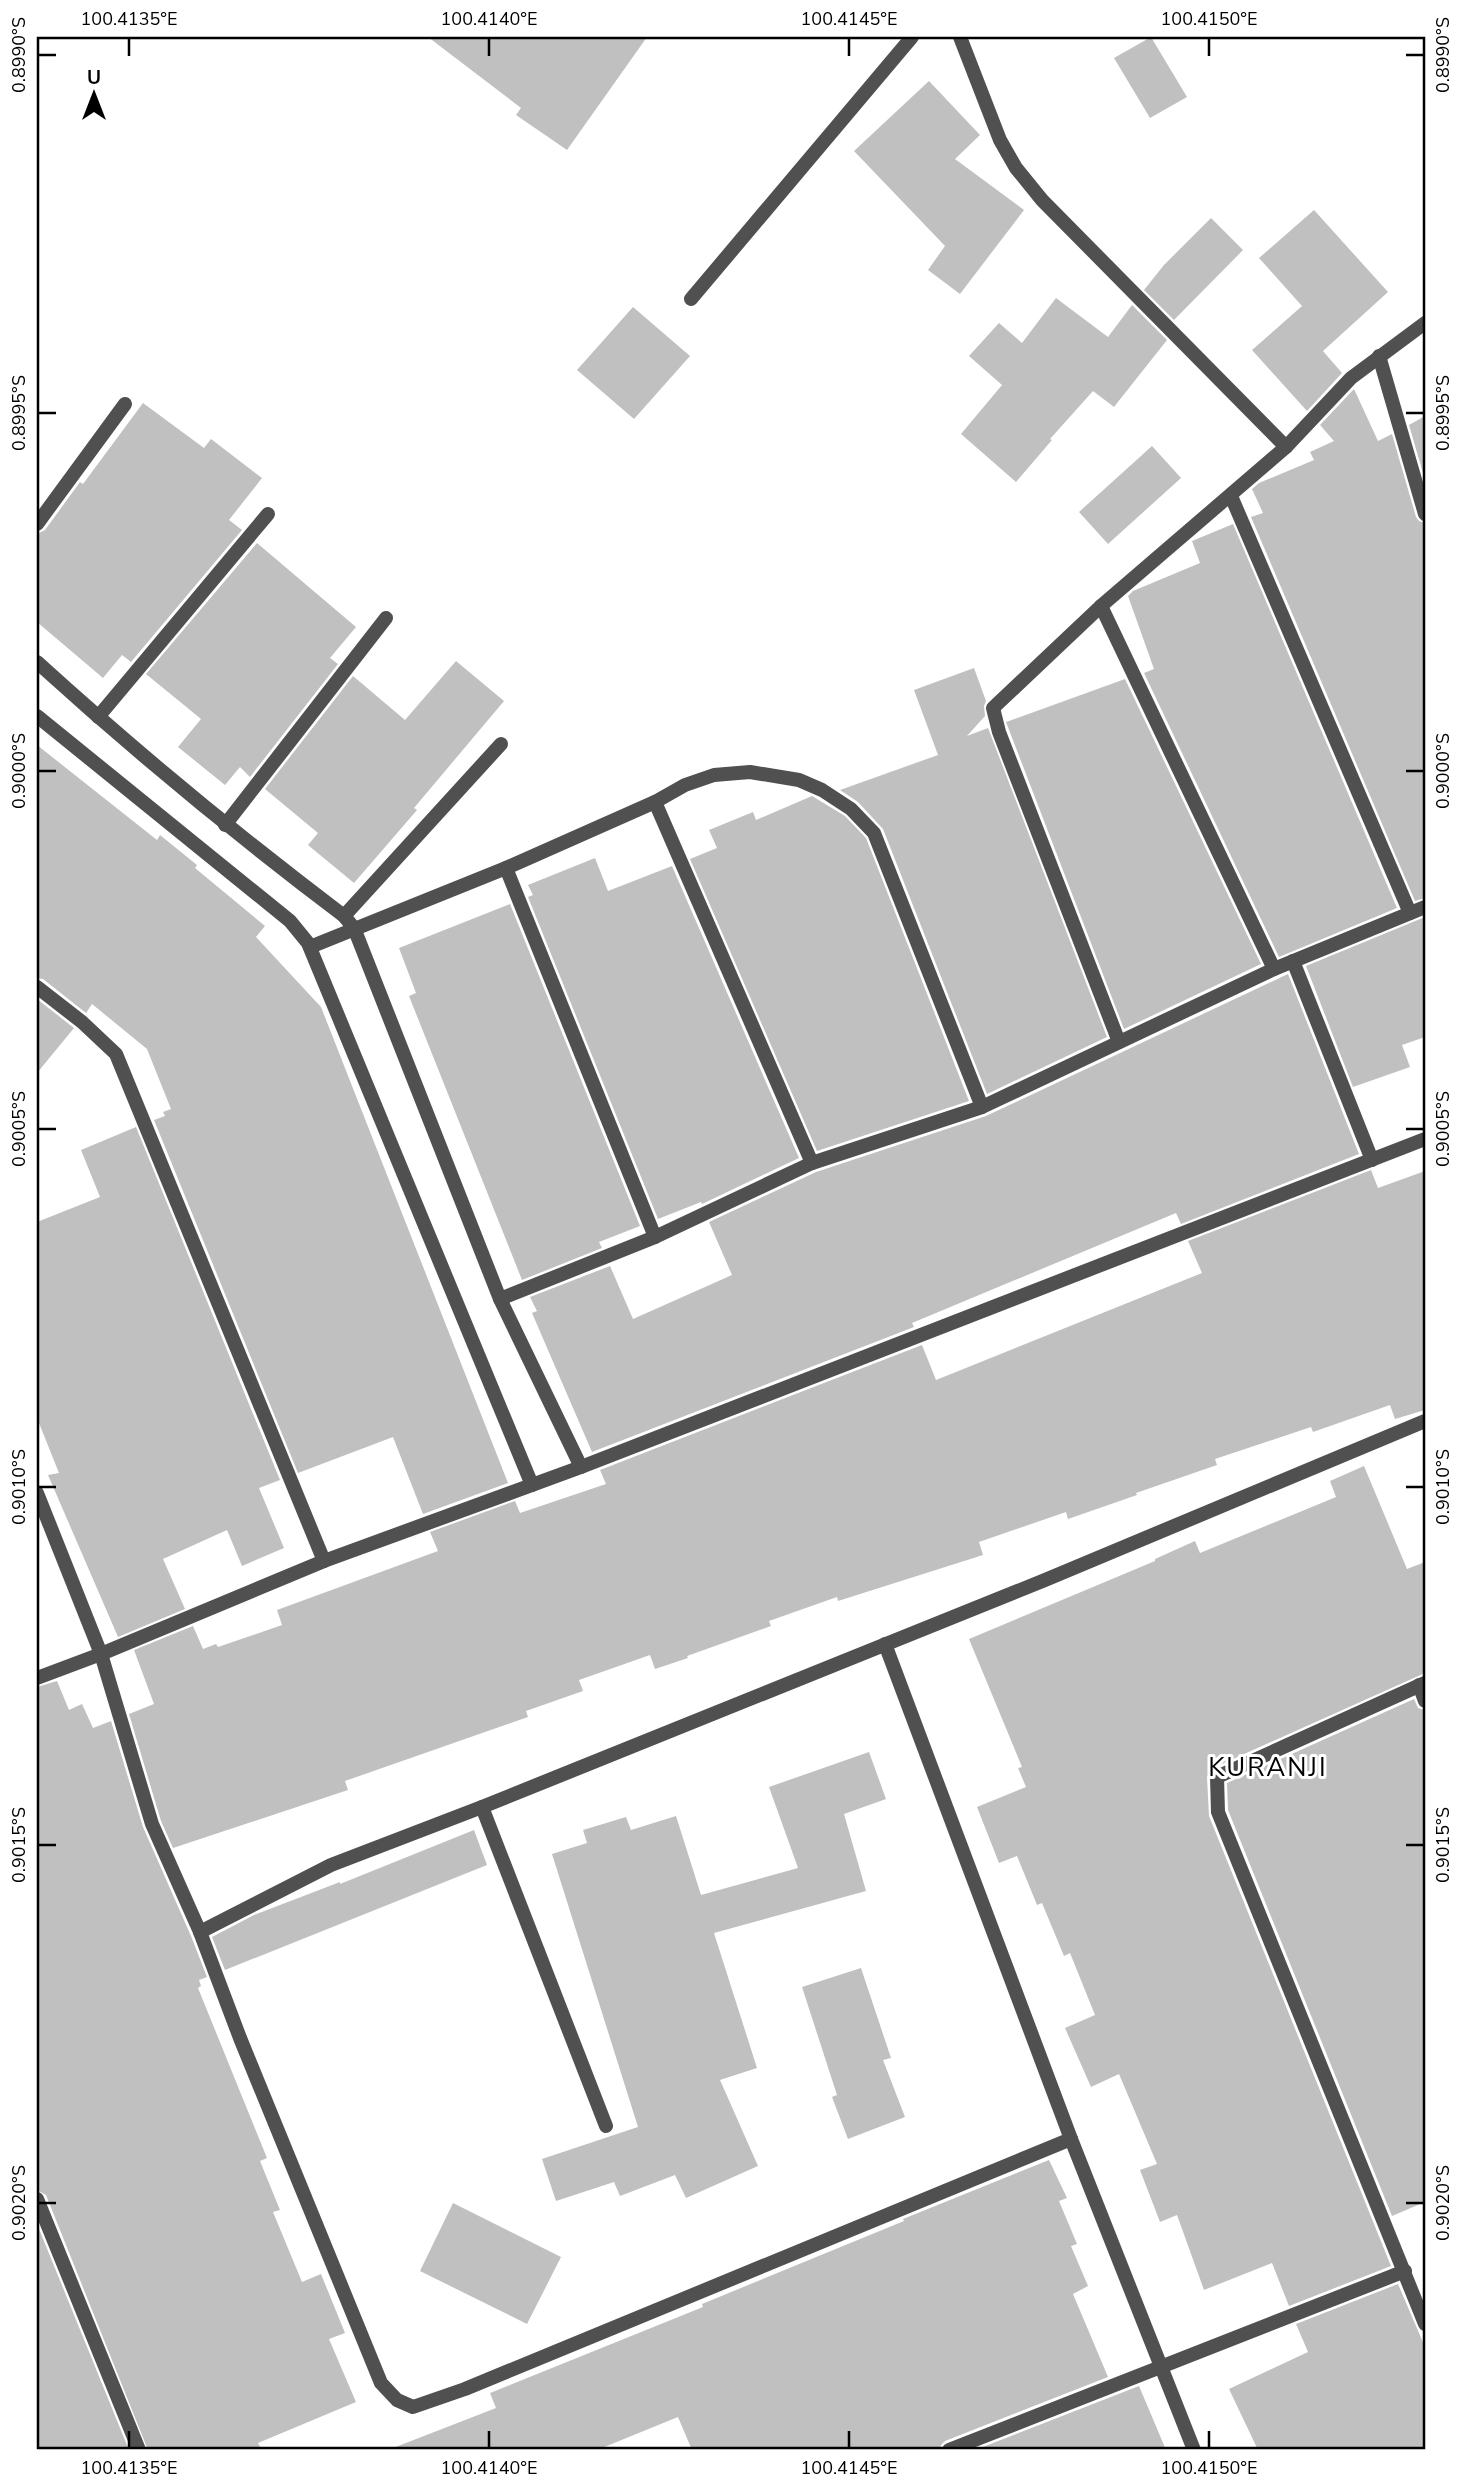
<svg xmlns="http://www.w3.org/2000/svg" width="1462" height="2487" font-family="'Nunito Sans',sans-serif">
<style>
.building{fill:#c0c0c0}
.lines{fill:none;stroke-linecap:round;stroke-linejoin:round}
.service{stroke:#505050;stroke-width:14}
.minor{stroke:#505050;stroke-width:14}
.ticks{fill:none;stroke:#000;stroke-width:2.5}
.labels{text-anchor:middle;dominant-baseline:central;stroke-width:6;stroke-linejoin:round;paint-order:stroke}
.quarter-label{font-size:26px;letter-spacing:2px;fill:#000;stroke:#fff}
.neatline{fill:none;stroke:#000;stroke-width:2.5}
.ticks-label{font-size:18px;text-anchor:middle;fill:#000}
</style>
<rect width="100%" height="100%" fill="#fff"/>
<g class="building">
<path d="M428,37H647L567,150L516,115L521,108Z"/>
<path d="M1151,37L1187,97L1150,118L1114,58Z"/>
<path d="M929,81L980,135L955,159L1024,210L960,294L928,270L945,246L854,151Z"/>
<path d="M1314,210L1388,292L1323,351L1342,373L1307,411L1252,350L1302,306L1259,258Z"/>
<path d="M1211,218L1243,250L1174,320L1144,290L1164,265Z"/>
<path d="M1056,298L1108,337L1132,305L1167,340L1114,407L1093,391L1050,439L1052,440L1016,482L961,434L1002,385L969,356L999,323L1022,343Z"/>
<path d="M633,307L690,356L634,419L577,370Z"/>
<path d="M1354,389L1378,441L1392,434L1416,517L1419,521L1425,523V898L1415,901L1251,517L1263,513L1252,489L1259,483L1314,460L1310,452L1334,441L1320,425Z"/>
<path d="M143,403L204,448L211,439L262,478L229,520L242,530L131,662L122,655L103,678L37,622V534L45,530L80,482L83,484Z"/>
<path d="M1425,416V480L1409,425Z"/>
<path d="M1152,446L1181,478L1108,544L1079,512Z"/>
<path d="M1233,524L1397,908L1279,957L1144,673L1154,669L1128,596L1133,591L1200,563L1192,541Z"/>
<path d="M257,543L356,627L330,658L338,664L250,777L240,767L225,785L178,747L201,719L146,674Z"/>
<path d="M456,661L504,701L414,808L417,810L354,883L308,845L318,833L265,789L353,676L405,720Z"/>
<path d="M974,668L986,701L984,706L985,716L967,736L988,728L1107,1037L987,1094L883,829L858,802L840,790L938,755L914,690Z"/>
<path d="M1125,679L1261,964L1124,1029L1006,722Z"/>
<path d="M37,745L157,840L160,835L197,865L195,868L265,926L256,937L321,1007L508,1483L423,1514L393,1437L298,1473L154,1120L165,1116L163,1112L171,1109L147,1049L92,1004L86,1013L43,979L37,978Z"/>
<path d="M812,796L845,816L866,838L969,1101L817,1151L690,859L717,848L709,830L753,812L756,820Z"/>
<path d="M595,858L608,891L672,866L799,1158L702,1204L701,1202L658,1219L528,897L533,895L528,885Z"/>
<path d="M510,904L640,1226L599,1242L602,1248L522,1280L409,996L416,993L399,948Z"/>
<path d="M1425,917V1037L1402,1045L1410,1067L1353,1087L1306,966Z"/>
<path d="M1288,974L1359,1154L1181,1224L1176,1213L912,1323L914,1327L592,1452L532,1313L537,1311L530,1297L610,1266L633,1319L732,1275L709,1222L816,1172L986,1116Z"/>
<path d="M37,999L74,1028L37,1073Z"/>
<path d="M136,1127L280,1480L259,1488L284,1548L242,1566L227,1530L163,1559L185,1609L118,1637L48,1475L59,1473L37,1418V1222L100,1197L81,1150Z"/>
<path d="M1371,1170L1378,1188L1425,1171V1410L1395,1419L1390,1405L1313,1432L1311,1427L1215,1459L1217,1465L1136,1493L1137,1495L1068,1519L1066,1512L979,1542L983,1555L838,1601L837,1597L769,1621L771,1626L687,1656L688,1658L655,1669L650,1655L579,1680L583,1691L526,1711L528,1717L345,1781L348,1790L173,1848L161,1821L129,1714L154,1704L134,1650L193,1626L203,1649L216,1644L218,1647L282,1625L277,1610L438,1551L430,1532L515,1501L520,1513L606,1484L600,1470L922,1345L936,1380L1202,1273L1188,1241Z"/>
<path d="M1364,1466L1407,1569L1425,1562V1673L1213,1768L1207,1777L1209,1816L1391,2266L1289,2306L1272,2263L1204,2290L1177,2215L1160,2222L1140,2170L1157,2164L1119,2074L1091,2087L1065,2028L1095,2015L1070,1953L1064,1956L1042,1903L1037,1905L1017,1856L999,1863L977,1807L1026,1787L1018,1768L1022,1767L969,1639L1155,1561V1559L1195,1541L1200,1553L1336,1497L1330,1481Z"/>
<path d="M57,1681L69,1710L82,1704L93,1728L111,1721L143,1827L191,1936L207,1977L199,1980L201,1986L198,1988L267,2158L260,2161L280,2210L273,2212L302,2282L321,2274L345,2333L329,2339L356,2402L258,2443L262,2450H148L46,2195L37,2190V1687Z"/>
<path d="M1414,1699L1418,1708L1425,1710V2202L1392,2216L1228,1810L1227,1783Z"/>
<path d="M869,1752L886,1799L844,1814L866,1891L714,1933L757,2068L720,2080L758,2166L686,2198L675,2175L620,2196L614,2182L556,2201L542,2159L638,2127L552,1854L587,1843L583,1830L626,1817L631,1830L676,1816L701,1895L798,1868L769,1787Z"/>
<path d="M474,1830L487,1865L225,1970L212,1937L254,1915L340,1882V1884Z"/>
<path d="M861,1968L891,2058L883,2060L905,2117L848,2139L832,2097L837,2095L802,1987Z"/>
<path d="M1049,2160L1067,2198L1059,2201L1077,2244L1071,2246L1088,2286L1073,2294L1108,2377L945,2441L941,2445L940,2450H692L678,2417L597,2450H394L393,2448L496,2408L490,2393L703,2307L702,2304L904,2221L903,2219Z"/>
<path d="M453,2203L561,2257L527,2324L420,2271Z"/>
<path d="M37,2224L129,2450H37Z"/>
<path d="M1398,2284L1425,2347V2450H1258L1229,2389L1308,2352L1296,2324Z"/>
<path d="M1139,2386L1166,2450H975Z"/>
</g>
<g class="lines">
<path class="service" d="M482,1807L606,2126"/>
<g class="minor">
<path d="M960,37L1000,140L1016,168L1042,200L1286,447"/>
<path d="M691,299L912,37"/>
<path d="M1379,356L1425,514"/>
<path d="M1231,496L1410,913"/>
<path d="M37,524L125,404"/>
<path d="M1101,606L1274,969"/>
<path d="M37,662C136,752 238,836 344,916L354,928L500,1299L581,1467"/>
<path d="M37,716L290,921L308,943L532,1485"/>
<path d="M98,717L268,514"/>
<path d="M655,802L812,1163"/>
<path d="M225,825L386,618"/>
<path d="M506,868L655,1237"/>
<path d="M344,916L501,744"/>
<path d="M310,947L506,868L655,802L685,785L714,775L750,772L799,780L822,790L851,809L874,833L982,1107"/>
<path d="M1293,961L1372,1160"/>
<path d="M37,987L82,1022L116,1054L324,1561"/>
<path d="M1119,1042L999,732L993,708L1101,606L1286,447L1351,378L1425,323"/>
<path d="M500,1299L655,1237L812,1163L982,1107L1274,969L1425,907"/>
<path d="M37,1493L101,1654L152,1824L200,1932L240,2038L381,2383L397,2400L413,2407L465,2389L1071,2139"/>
<path d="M885,1644L1071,2139L1194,2450"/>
<path d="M37,1678L101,1654L324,1561L581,1467L1425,1139"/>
<path d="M1425,1683L1217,1777L1218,1812L1425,2324"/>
<path d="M1419,1685L1425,1701"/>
<path d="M200,1932L331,1865L482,1807L1045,1580L1425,1421"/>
<path d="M37,2199L139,2450"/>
<path d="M949,2450L1405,2271"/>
</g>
</g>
<path class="ticks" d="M129,38V56M489,38V56M849,38V56M1209,38V56M38,55H56M1406,55H1424M38,413H56M1406,413H1424M38,771H56M1406,771H1424M38,1129H56M1406,1129H1424M38,1487H56M1406,1487H1424M38,1845H56M1406,1845H1424M38,2203H56M1406,2203H1424M129,2431V2448M489,2431V2448M849,2431V2448M1209,2431V2448"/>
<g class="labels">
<g class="quarter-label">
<text x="1268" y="1767">KURANJI</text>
</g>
</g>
<rect width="1462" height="2487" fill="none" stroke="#ffffff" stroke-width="77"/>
<g transform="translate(94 94)" stroke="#ffffff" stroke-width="5" paint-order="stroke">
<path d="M0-5L12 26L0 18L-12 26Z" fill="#000000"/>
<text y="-10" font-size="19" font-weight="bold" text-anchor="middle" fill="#000000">U</text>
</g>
<rect x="38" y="38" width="1386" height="2410" class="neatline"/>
<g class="ticks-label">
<text x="129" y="25">100.4135°E</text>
<text x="489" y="25">100.4140°E</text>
<text x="849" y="25">100.4145°E</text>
<text x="1209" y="25">100.4150°E</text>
<text transform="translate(19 55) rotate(-90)" y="6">0.8990°S</text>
<text transform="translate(1443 55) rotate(-90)" y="6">0.8990°S</text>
<text transform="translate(19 413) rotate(-90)" y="6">0.8995°S</text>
<text transform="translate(1443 413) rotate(-90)" y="6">0.8995°S</text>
<text transform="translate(19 771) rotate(-90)" y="6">0.9000°S</text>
<text transform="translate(1443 771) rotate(-90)" y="6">0.9000°S</text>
<text transform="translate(19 1129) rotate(-90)" y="6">0.9005°S</text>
<text transform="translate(1443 1129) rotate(-90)" y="6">0.9005°S</text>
<text transform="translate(19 1487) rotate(-90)" y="6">0.9010°S</text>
<text transform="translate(1443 1487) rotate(-90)" y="6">0.9010°S</text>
<text transform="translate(19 1845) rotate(-90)" y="6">0.9015°S</text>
<text transform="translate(1443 1845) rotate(-90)" y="6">0.9015°S</text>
<text transform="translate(19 2203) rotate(-90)" y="6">0.9020°S</text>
<text transform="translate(1443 2203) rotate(-90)" y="6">0.9020°S</text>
<text x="129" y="2474">100.4135°E</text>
<text x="489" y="2474">100.4140°E</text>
<text x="849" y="2474">100.4145°E</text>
<text x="1209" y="2474">100.4150°E</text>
</g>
</svg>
